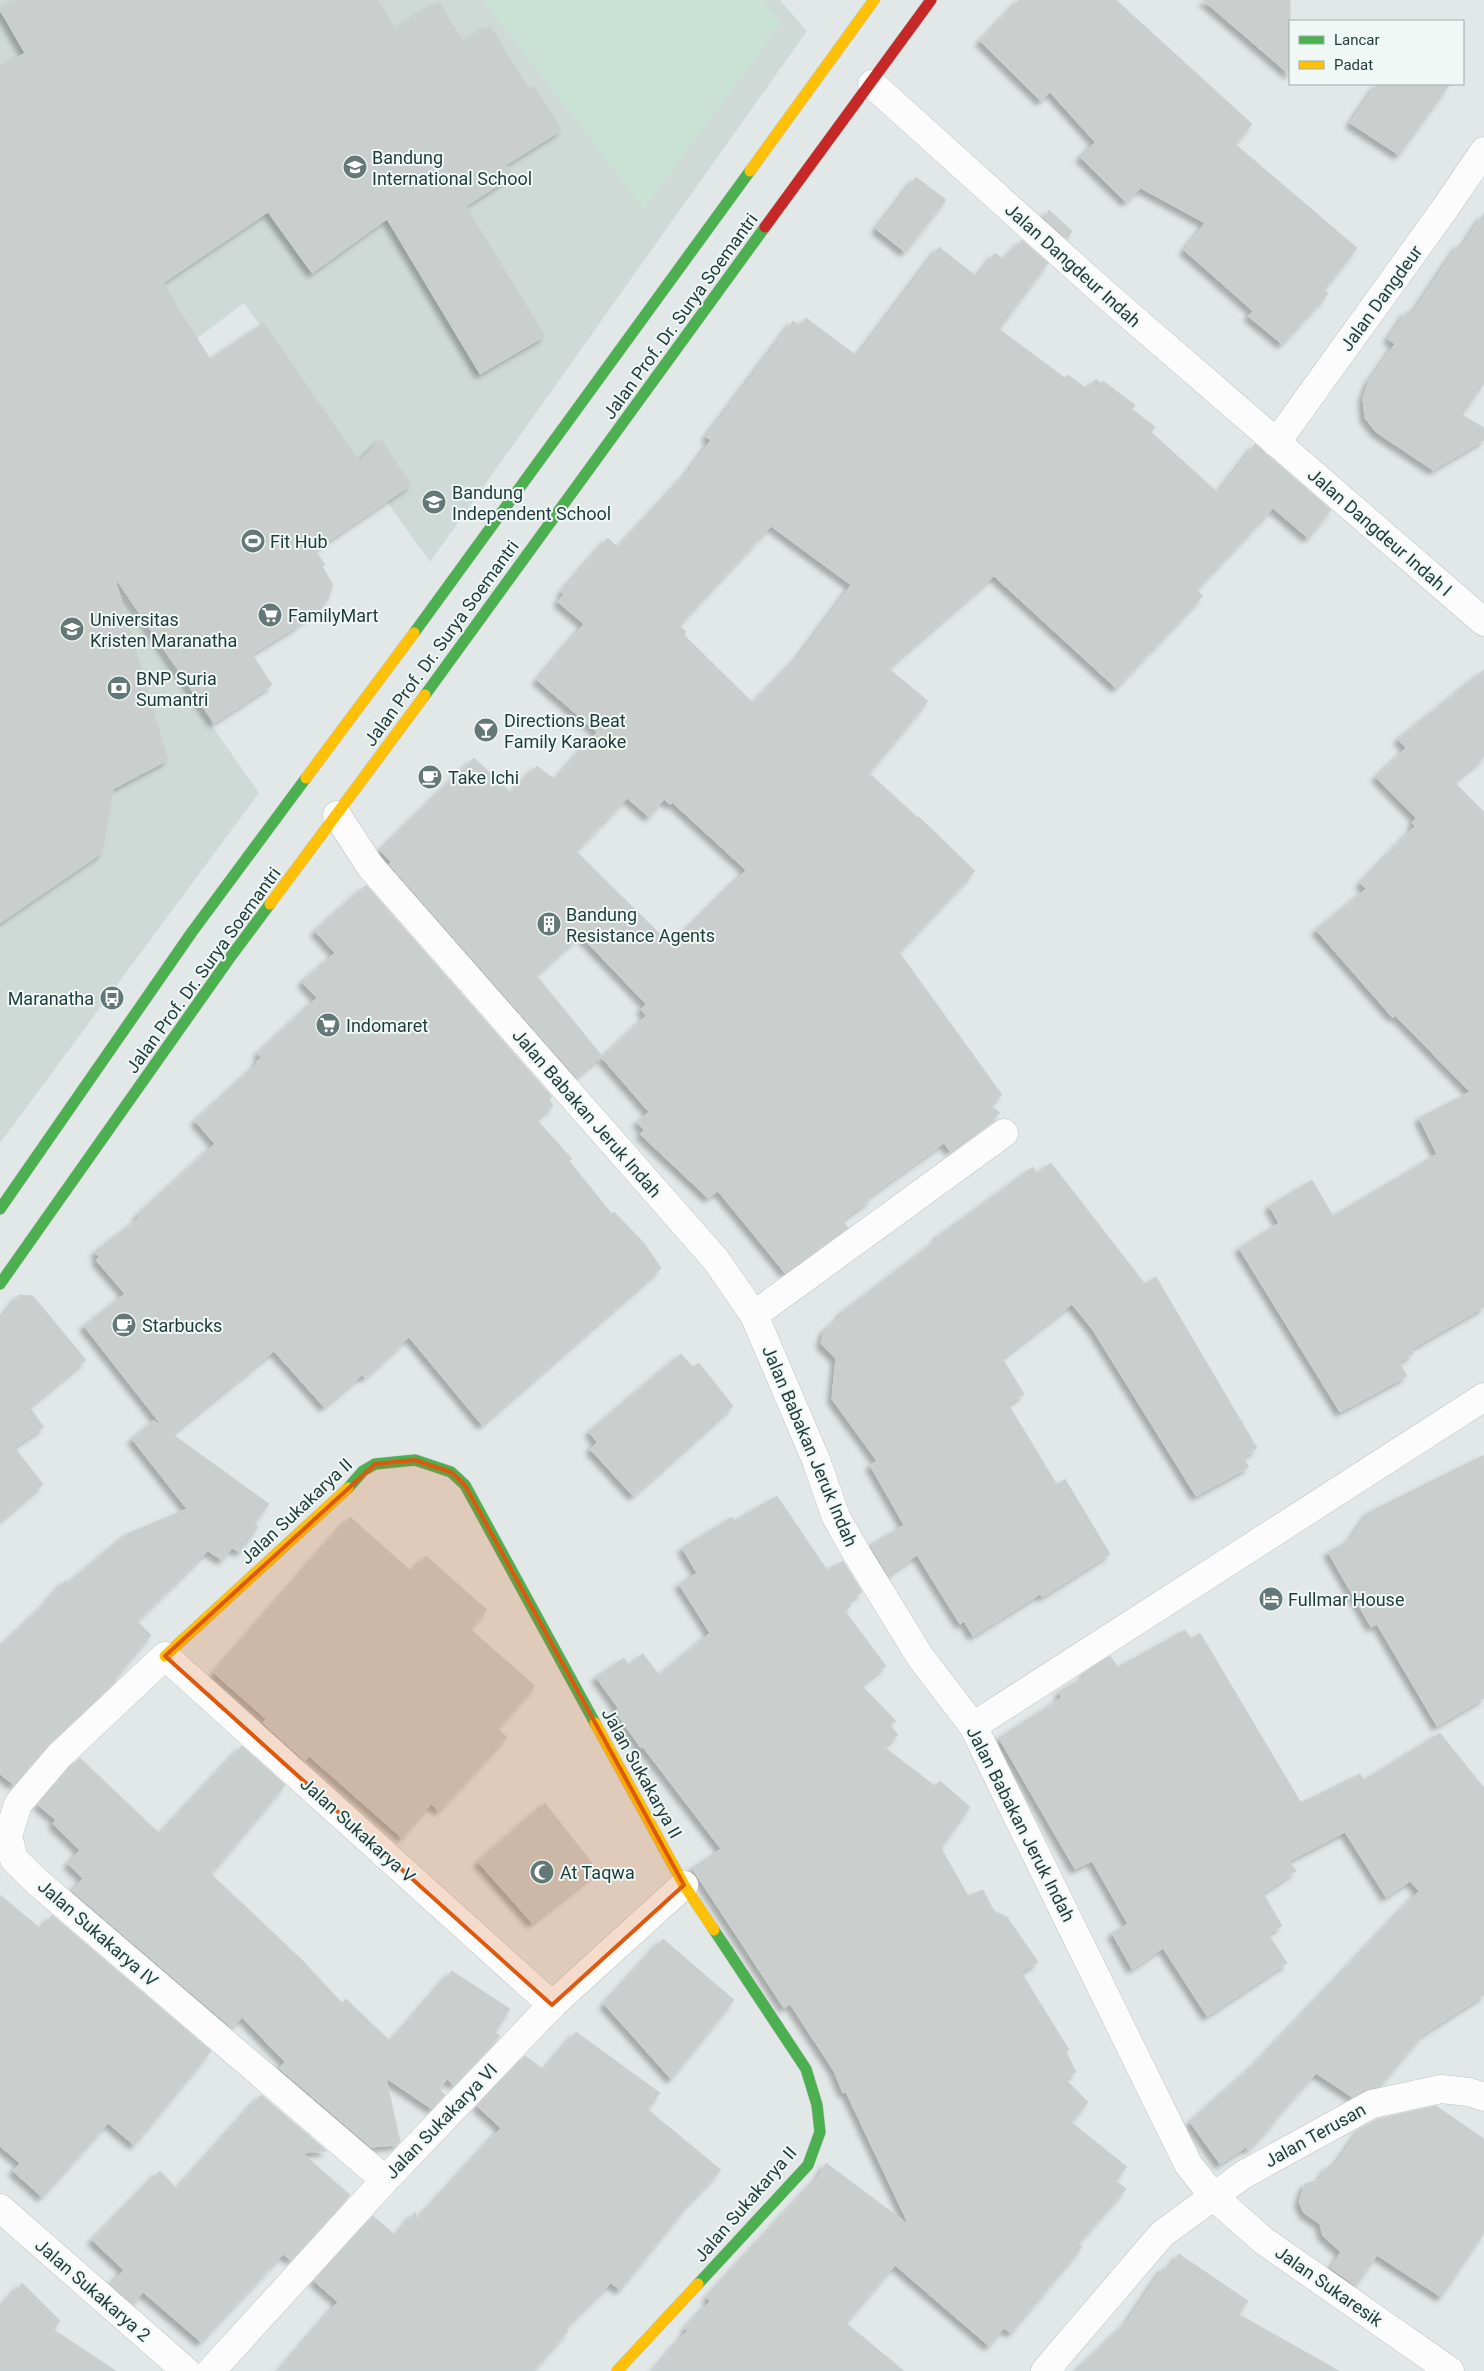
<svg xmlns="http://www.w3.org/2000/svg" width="1484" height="2371" font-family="Roboto,sans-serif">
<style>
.built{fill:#cfdad7}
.green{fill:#cae2d6}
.building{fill:#cacfce;stroke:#cbd1d0;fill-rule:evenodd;filter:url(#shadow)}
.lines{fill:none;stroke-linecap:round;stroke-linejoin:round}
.street-casing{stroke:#bfc5c4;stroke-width:29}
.fast-casing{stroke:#bec6c4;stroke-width:12}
.slow-casing{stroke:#bec6c4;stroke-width:12}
.jam-casing{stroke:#bec6c4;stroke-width:12}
.street{stroke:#fbfcfb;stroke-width:28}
.fast{stroke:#4caf50;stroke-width:11}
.slow{stroke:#ffc107;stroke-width:11}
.jam{stroke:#c62828;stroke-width:11}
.marked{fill:#de580e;fill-opacity:0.2;stroke:#de580e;stroke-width:4;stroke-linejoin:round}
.labels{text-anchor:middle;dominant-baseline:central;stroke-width:4;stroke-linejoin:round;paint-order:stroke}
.poi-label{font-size:18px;fill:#1f3c3a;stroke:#f0f8f5;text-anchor:start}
.street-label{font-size:18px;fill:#1f3c3a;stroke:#f0f8f5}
</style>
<defs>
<filter id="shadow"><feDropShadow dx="-4.5" dy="4.5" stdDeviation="2.5" flood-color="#0004"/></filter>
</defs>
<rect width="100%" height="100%" fill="#e2e8e7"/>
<path class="built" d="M0,0H780L807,31L430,562L244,303L30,465L259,793L0,1143Z"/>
<path class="green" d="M483,0H762L782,22L644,209Z"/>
<g class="building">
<path d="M16,0H378L396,29L439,2L464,42L490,26L529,89L534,86L562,130L506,165L513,176L466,206L545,336L480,374L387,219L312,273L268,212L163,283L210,359L264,323L359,461L381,439L411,485L315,550L325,565L322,566L333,585L328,600L296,627L252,654L272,685L214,723L114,576L168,760L113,789L102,853L0,923V68L25,53L0,10Z"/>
<path d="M1019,0H1116L1252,124L1235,144L1357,248L1324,290L1328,294L1282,344L1248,316L1253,311L1184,250L1205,223L1141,188L1126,202L1080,157L1095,142L1050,92L1041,101L980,41Z"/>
<path d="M1203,0H1290V75Z"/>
<path d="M1377,84H1450L1399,155L1350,123Z"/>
<path d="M916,177L946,200L905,252L876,229Z"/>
<path d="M1049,210L1072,231L1067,239L1043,217Z"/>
<path d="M1484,213V383L1462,415L1484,428V440L1433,470L1376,432L1365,418L1363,398L1369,381L1395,344L1388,339L1407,311L1412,314L1459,244L1462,247Z"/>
<path d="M1022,240L1048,263L999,329L1065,378L1068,375L1087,389L1096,379L1102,384L1103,381L1135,405L1132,409L1155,427L1151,432L1218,493L1255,444L1331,510L1308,538L1273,508L1196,590L1203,596L1116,688L994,576L888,668L928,701L869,773L918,818L919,817L975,871L899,952L1002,1095L990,1105L1000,1113L950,1151L944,1143L868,1197L870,1200L842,1220L848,1228L785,1273L718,1191L708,1198L640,1134L644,1130L637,1122L649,1112L602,1058L646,1016L641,1009L646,1004L580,935L536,975L602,1056L576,1077L389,864L391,862L380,850L474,758L511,793L537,766L555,780L597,732L537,680L584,624L558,602L564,594L561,592L608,538L618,548L688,472L711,440L706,437L793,321L800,326L806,318L857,356L939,247L977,277L995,253L1004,260ZM771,526L851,585L799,656L753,703L684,635L686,632L679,625ZM627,798L649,817L664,799L670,805L672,802L746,870L671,945L576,851Z"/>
<path d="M1484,670V757L1454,782L1484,812V1307L1411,1349L1413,1354L1399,1362L1407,1376L1340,1412L1239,1248L1279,1223L1269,1206L1312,1180L1333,1216L1437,1154L1419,1118L1470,1092L1395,1015L1393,1018L1316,930L1366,889L1360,883L1415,826L1412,823L1416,818L1376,777L1406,748L1398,739Z"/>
<path d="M366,885L552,1097L549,1099L553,1106L536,1119L572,1159L569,1161L612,1214L614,1212L644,1243L661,1268L482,1425L409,1337L365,1378L362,1375L324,1407L274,1351L172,1434L269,1504L254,1524L258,1527L240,1552L232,1548L222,1560L208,1551L137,1621L151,1635L114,1680L116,1681L48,1745L14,1785L0,1774V1647L44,1605L66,1580L68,1583L127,1534L187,1509L132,1439L154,1421L163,1427L84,1326L125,1294L96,1260L99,1257L95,1252L139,1218L137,1216L215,1144L195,1121L258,1063L256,1062L261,1058L258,1053L317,998L302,982L335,953L315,931Z"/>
<path d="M1051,1163L1145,1284L1156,1277L1257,1448L1243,1458L1249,1467L1196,1496L1093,1330L1072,1304L1002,1358L1024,1394L1008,1404L1057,1485L1065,1479L1110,1554L1042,1597L1040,1594L973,1636L964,1621L960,1624L917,1555L888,1575L870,1545L904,1525L870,1465L877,1461L832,1399L836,1359L821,1344L824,1331L841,1316V1313L938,1239L937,1237L1033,1167L1037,1173Z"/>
<path d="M19,1295L33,1296L86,1360L29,1407L44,1427L14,1447L43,1484L0,1521V1320Z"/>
<path d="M681,1354L693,1367L699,1363L733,1406L633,1496L590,1449L597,1442L589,1432Z"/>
<path d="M1484,1455V1698L1437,1726L1377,1624L1371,1627L1328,1552L1350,1540L1369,1512Z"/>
<path d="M777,1496L827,1570L843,1561L862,1592L848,1601L851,1606L845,1611L886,1666L861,1685L896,1721L890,1725L898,1735L884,1747L935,1786L940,1781L970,1807L941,1848L968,1896L983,1890L994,1911L1007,1917L1038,1962L1021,1972L1069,2050L1066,2052L1076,2072L1065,2079L1088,2102L1071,2122L1127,2167L1115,2180L1126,2189L1078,2244L1082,2247L1011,2333L1004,2328L989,2346L895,2265L846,2323L904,2371H653L687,2331L685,2329L710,2301L707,2297L819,2176L826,2163L909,2225L846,2092L843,2093L834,2071L790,2004L784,2008L692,1868L721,1849L643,1747L641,1748L615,1711L618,1708L596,1677L624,1658L628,1665L643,1654L659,1675L710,1633L679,1584L697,1573L682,1548L732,1517L734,1521Z"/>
<path d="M350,1517L412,1572L426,1556L487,1610L470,1629L535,1686L497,1729L507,1737L439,1811L431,1804L402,1838L309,1756L305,1761L263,1723L266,1719L214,1673Z"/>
<path d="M1185,1630L1191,1639L1200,1633L1301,1803L1360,1774L1364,1780L1440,1733L1484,1788V1995L1423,2034L1380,2086L1365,2090L1352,2097L1316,2073L1273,2121L1275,2122L1248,2150L1246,2147L1220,2164L1190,2122L1256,2063L1419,1891L1410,1881L1386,1897L1345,1832L1289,1861L1296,1871L1263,1893L1282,1926L1268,1934L1287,1963L1207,2016L1163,1948L1132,1969L1112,1933L1128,1924L1092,1861L1075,1869L999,1738L1061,1698L1060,1691L1086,1676L1084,1673L1110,1656L1118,1667Z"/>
<path d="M242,1746L285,1785L211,1874L302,1960L342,2003L346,1999L391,2042L452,1971L510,2009L495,2032L500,2036L454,2085L447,2079L439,2089L445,2095L432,2109L386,2078L400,2142L396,2145L371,2147L279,2068L285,2062L242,2017L232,2028L72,1891L83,1878L68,1864L80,1850L53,1824L56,1820L38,1805L80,1758L160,1834Z"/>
<path d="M545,1803L598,1871L532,1923L478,1862Z"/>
<path d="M0,1895L41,1929L52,1915L211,2051L134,2145L108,2123L42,2197L13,2171L20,2163L0,2146Z"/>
<path d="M663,1939L734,2000L671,2079L604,2004Z"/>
<path d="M576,2032L660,2093L647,2109L721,2170L690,2202L620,2290L611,2283L565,2328L568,2331L533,2371H279L338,2302L314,2281L373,2216L396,2236L415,2212L417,2220L501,2128L477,2106L525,2056L544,2070Z"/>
<path d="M261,2095L327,2151L302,2153L350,2195L291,2260L283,2254L201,2342L143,2292L133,2304L110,2284L124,2270L92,2240L160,2171L177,2189Z"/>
<path d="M1436,2106L1484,2139V2233L1441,2297L1377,2255L1356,2286L1331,2268L1341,2252L1323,2236L1320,2224L1304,2213L1299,2202L1305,2184L1319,2180L1329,2165L1333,2168L1360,2129L1378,2119Z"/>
<path d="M1179,2254L1248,2301L1238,2314L1339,2371H1076L1127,2322L1164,2267L1168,2270Z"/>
<path d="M22,2283L60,2321L54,2330L116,2371H0V2308Z"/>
</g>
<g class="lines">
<defs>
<g id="street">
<path d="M872,84L1105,294L1484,622"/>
<path d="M1276,443L1446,207L1484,151"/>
<path d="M337,815L370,866L716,1260L754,1315L816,1460L836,1517L857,1554L921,1658L973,1726L1188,2164L1213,2196L1264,2241L1450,2371"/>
<path d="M754,1315L1004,1133"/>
<path d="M973,1726L1484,1397"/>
<path d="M385,2180L35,1880L14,1859L8,1836L18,1804L59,1756L165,1656L552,2005"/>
<path d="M0,2208L186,2371"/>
<path d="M211,2371L385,2180L552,2005L684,1885"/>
<path d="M1045,2371L1162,2234L1243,2175L1372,2104L1441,2089L1469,2092L1484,2097"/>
</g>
<g id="fast">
<path d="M414,633L750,171"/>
<path d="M425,695L765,227"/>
<path d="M0,1209L192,932L306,778"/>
<path d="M0,1284L229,959L270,904"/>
<path d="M348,1488L363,1471L375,1464L415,1460L451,1472L465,1485L595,1723"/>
<path d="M698,2284L808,2165L820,2132L817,2105L806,2069L714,1930"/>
</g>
<g id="slow">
<path d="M750,171L874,0"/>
<path d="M306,778L414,633"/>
<path d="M270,904L425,695"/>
<path d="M165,1656L348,1488"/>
<path d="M595,1723L684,1885L714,1930"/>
<path d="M617,2371L698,2284"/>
</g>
<path id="jam" d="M765,227L931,0"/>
</defs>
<use href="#street" class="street-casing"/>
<use href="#fast" class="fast-casing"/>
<use href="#slow" class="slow-casing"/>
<use href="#jam" class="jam-casing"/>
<use href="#street" class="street"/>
<use href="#fast" class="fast"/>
<use href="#slow" class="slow"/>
<use href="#jam" class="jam"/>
</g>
<path class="marked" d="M415,1460L451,1472L465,1485L684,1885L552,2005L165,1656L375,1464Z"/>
<defs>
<symbol id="school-disc" viewBox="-11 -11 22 22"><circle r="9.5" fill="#637877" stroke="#f0f8f5"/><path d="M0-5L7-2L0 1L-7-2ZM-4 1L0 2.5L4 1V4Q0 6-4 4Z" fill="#fff"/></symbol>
<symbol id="stadium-disc" viewBox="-11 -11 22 22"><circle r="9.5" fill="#637877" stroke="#f0f8f5"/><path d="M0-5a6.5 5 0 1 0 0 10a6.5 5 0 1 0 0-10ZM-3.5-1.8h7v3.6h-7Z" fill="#fff"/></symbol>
<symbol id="supermarket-disc" viewBox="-11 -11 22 22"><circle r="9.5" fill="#637877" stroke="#f0f8f5"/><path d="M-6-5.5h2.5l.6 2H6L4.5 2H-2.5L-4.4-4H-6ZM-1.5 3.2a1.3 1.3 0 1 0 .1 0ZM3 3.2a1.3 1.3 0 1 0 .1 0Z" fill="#fff"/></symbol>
<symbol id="university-disc" viewBox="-11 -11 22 22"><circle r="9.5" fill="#637877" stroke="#f0f8f5"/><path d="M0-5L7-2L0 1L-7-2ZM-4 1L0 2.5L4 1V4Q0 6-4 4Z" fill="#fff"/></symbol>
<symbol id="bank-disc" viewBox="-11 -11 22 22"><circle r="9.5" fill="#637877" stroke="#f0f8f5"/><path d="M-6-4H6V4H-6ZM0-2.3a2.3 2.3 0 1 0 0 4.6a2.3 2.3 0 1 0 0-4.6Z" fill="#fff"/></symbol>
<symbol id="bar-disc" viewBox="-11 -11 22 22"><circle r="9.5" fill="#637877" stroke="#f0f8f5"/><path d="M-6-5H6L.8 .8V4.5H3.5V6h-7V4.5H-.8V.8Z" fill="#fff"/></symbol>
<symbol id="cafe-disc" viewBox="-11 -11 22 22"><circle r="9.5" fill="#637877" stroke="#f0f8f5"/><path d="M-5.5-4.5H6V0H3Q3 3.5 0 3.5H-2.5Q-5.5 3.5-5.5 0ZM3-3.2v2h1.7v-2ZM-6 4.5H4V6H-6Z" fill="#fff"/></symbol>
<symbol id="building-disc" viewBox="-11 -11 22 22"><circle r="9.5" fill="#637877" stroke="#f0f8f5"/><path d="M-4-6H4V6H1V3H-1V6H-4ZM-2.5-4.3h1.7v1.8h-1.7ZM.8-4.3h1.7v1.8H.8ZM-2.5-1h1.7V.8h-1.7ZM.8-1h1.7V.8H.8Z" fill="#fff"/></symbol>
<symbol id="bus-disc" viewBox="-11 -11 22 22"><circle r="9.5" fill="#637877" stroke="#f0f8f5"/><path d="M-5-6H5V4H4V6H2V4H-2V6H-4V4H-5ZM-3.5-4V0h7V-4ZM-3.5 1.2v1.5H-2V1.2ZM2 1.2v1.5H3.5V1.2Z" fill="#fff"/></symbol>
<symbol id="hotel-disc" viewBox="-11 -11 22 22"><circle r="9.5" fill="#637877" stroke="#f0f8f5"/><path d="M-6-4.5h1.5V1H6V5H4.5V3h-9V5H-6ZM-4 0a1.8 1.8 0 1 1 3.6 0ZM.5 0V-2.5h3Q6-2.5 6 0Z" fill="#fff"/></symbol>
<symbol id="mosque-disc" viewBox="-11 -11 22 22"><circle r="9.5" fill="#637877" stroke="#f0f8f5"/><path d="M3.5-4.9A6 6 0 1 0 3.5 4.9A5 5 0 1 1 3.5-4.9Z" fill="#fff"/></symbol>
</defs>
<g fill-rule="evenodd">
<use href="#school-disc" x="341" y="153" width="28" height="28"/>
<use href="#school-disc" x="420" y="488" width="28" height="28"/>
<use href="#stadium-disc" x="239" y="527" width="28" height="28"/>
<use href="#supermarket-disc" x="256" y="601" width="28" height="28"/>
<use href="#university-disc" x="58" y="615" width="28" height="28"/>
<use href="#bank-disc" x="105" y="674" width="28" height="28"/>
<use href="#bar-disc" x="472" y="716" width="28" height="28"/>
<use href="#cafe-disc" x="416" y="763" width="28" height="28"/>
<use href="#building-disc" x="535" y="910" width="28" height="28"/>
<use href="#bus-disc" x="98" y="984" width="28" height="28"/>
<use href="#supermarket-disc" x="314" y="1011" width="28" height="28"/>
<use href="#cafe-disc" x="110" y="1311" width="28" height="28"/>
<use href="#hotel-disc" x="1257" y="1585" width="28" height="28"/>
<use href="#mosque-disc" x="528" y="1858" width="28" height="28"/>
</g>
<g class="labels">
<g class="poi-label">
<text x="372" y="157">Bandung<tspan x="372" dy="21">International School</tspan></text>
<text x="452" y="492">Bandung<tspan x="452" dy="21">Independent School</tspan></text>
<text x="270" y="541">Fit Hub</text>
<text x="288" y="615">FamilyMart</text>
<text x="90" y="619">Universitas<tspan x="90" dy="21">Kristen Maranatha</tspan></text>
<text x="136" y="678">BNP Suria<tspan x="136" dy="21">Sumantri</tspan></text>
<text x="504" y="720">Directions Beat<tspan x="504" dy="21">Family Karaoke</tspan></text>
<text x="448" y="777">Take Ichi</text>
<text x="566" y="914">Bandung<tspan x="566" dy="21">Resistance Agents</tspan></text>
<text x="94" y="998" text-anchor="end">Maranatha</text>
<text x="346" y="1025">Indomaret</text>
<text x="142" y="1325">Starbucks</text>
<text x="1288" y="1599">Fullmar House</text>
<text x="560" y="1872">At Taqwa</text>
</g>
<g class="street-label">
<text transform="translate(1073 265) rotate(42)">Jalan Dangdeur Indah</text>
<text transform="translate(1381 298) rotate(-54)">Jalan Dangdeur</text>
<text transform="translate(680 316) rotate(-54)">Jalan Prof. Dr. Surya Soemantri</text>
<text transform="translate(1380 532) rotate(41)">Jalan Dangdeur Indah I</text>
<text transform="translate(441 643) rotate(-54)">Jalan Prof. Dr. Surya Soemantri</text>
<text transform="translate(203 970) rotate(-54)">Jalan Prof. Dr. Surya Soemantri</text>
<text transform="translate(587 1113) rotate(49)">Jalan Babakan Jeruk Indah</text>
<text transform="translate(810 1446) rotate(67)">Jalan Babakan Jeruk Indah</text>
<text transform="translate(296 1511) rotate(-43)">Jalan Sukakarya II</text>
<text transform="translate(642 1773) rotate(61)">Jalan Sukakarya II</text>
<text transform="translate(1021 1824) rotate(63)">Jalan Babakan Jeruk Indah</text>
<text transform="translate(358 1830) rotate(42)">Jalan Sukakarya V</text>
<text transform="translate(98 1933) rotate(41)">Jalan Sukakarya IV</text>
<text transform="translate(441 2121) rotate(-46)">Jalan Sukakarya VI</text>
<text transform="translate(1315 2135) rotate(-29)">Jalan Terusan</text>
<text transform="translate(745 2204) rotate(-49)">Jalan Sukakarya II</text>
<text transform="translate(1329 2286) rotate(35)">Jalan Sukaresik</text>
<text transform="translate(93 2290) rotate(41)">Jalan Sukakarya 2</text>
</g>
</g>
<rect x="1289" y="20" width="175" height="65" fill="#f0f8f5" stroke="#9cadaa"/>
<rect x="1299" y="36" width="25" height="8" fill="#4caf50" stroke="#9cadaa"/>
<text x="1334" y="45" font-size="15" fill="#1f3c3a">Lancar</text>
<rect x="1299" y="61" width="25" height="8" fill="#ffc107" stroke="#9cadaa"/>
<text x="1334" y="70" font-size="15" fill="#1f3c3a">Padat</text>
</svg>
